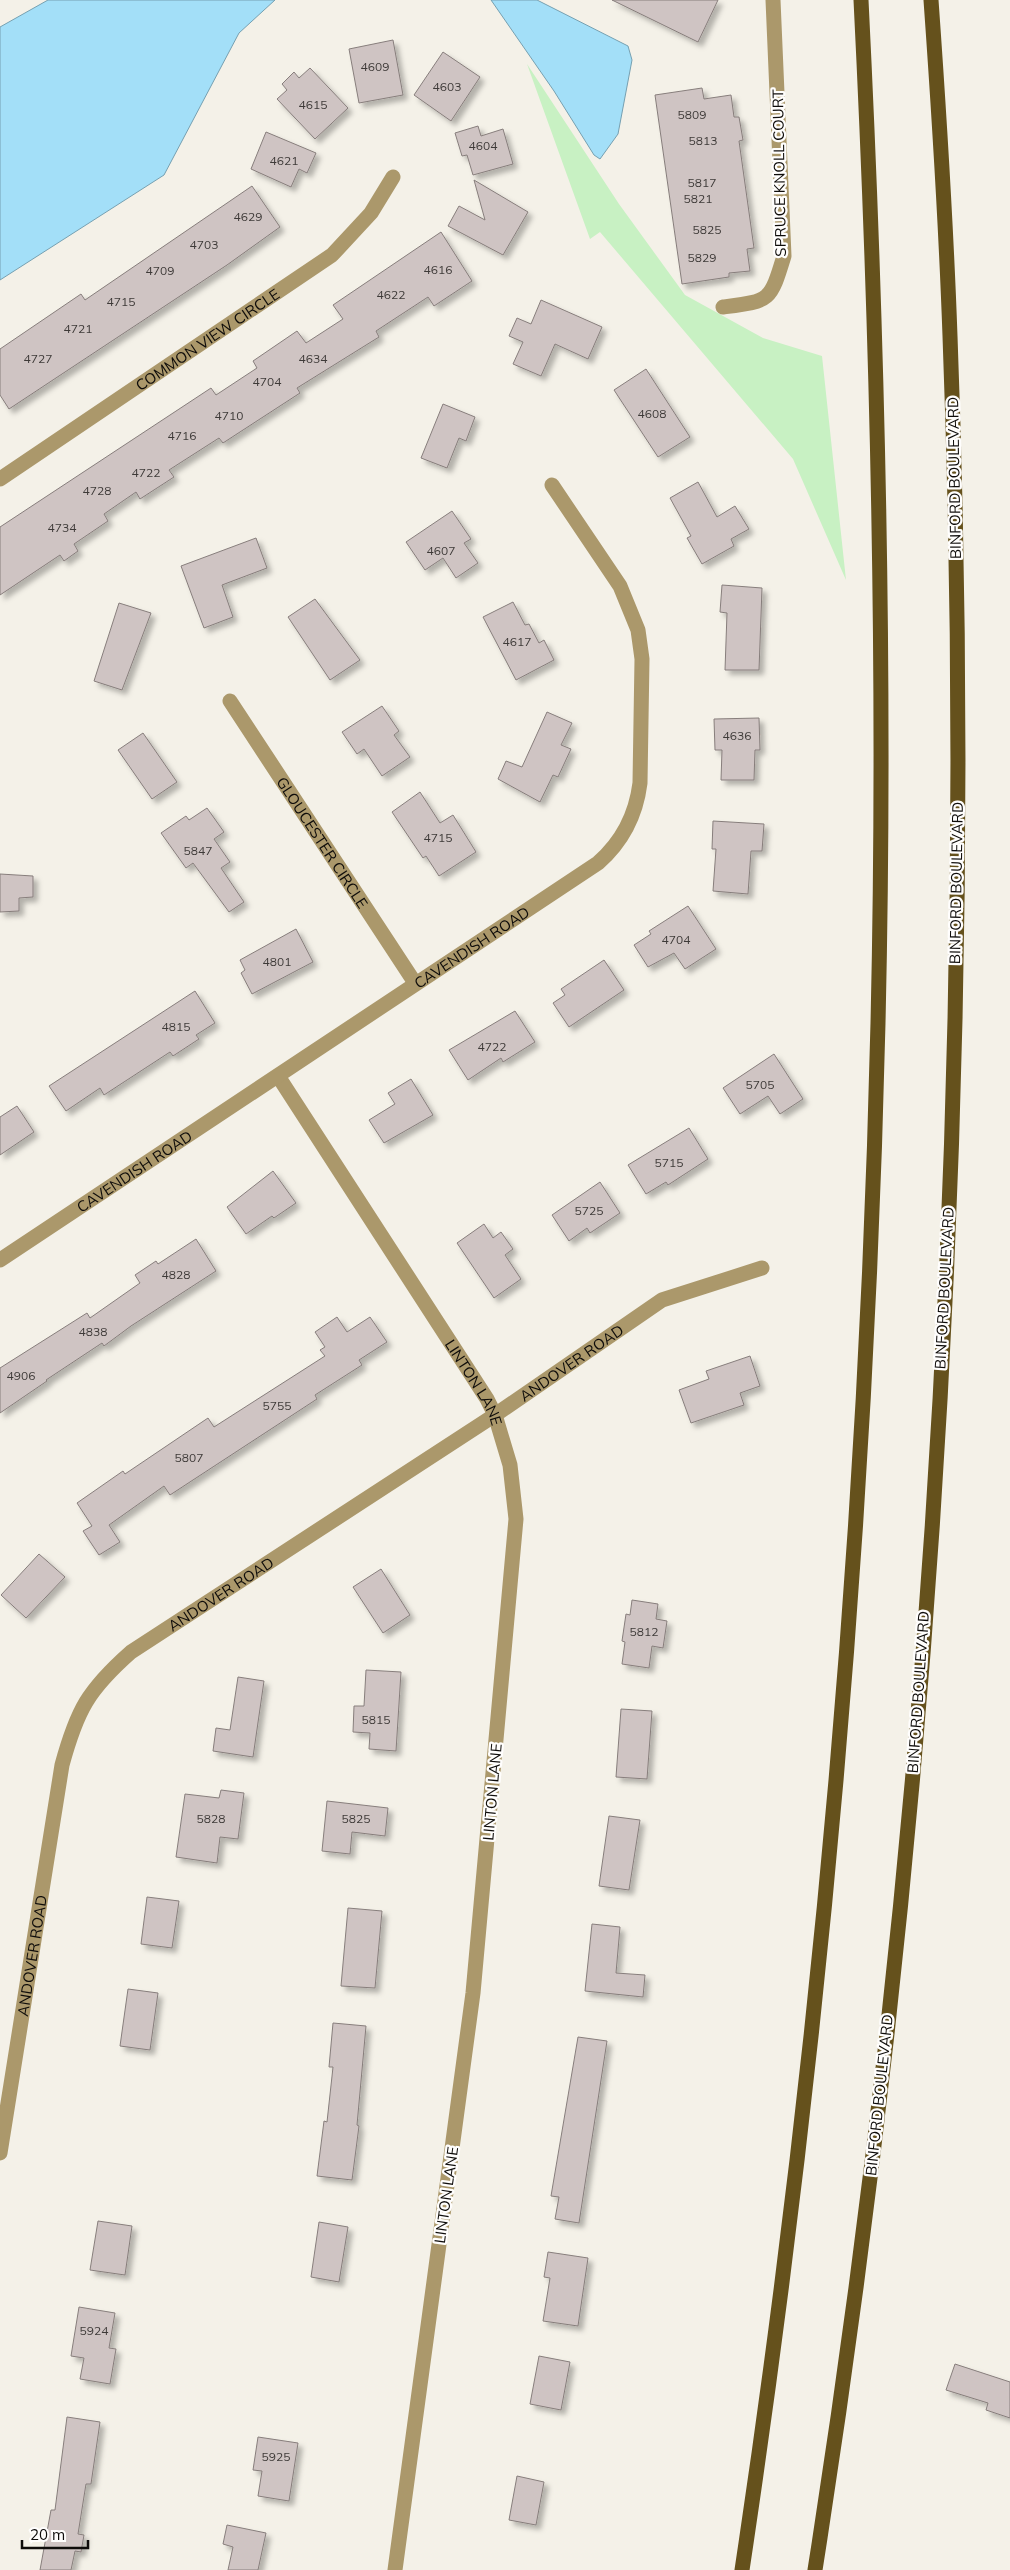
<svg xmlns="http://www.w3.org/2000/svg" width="1010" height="2570" font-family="Mulish,sans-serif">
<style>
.green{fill:#c8f1c3}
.water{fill:#a3dff8;stroke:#76a0b1}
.building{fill:#cfc4c3;stroke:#877e7c;filter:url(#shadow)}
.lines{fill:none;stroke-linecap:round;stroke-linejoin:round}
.minor{stroke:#ab986b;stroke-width:15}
.major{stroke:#65511c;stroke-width:15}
.labels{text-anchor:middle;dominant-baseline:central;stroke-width:4.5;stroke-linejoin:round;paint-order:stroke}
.number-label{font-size:12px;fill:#3e3a38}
.street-label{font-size:15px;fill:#0e0c0a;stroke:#fffefd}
</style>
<defs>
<filter id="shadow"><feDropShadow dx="4.5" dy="4.5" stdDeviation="2.5" flood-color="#0004"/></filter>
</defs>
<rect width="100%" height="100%" fill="#f4f1e8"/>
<path class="green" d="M527,64L619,204L685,295L763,338L822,356L846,580L793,459L600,232L590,239Z"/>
<g class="water">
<path d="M48,0H275L239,33L164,175L0,280V27Z"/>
<path d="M491,0H537L628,46L632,60L618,134L600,159L594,155L554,91Z"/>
</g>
<g class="building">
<path d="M612,0H718L698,42Z"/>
<path d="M393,40L403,95L359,103L349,49Z"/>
<path d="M443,52L480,77L451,121L414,95Z"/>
<path d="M310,68L348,108L315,139L277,99L287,90L282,84L294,72L299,78Z"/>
<path d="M702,88L704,99L731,95L734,117H739L743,140L739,141L754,248L747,249L750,271L729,273V277L682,284L655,95Z"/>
<path d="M478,126L481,136L503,129L513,164L473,175L467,155L462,156L455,133Z"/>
<path d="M266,132L316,153L307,173L299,169L291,187L251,169Z"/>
<path d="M474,180L528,212L503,255L448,226L459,206L485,220Z"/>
<path d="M252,186L280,227L227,265L9,409L0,395V349L81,294L85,300Z"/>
<path d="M441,232L472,281L434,306L428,297L376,331L379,337L297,388L300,393L223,443L219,438L169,470L174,477L140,499L136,492L104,514L108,521L74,544L78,551L64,561L60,555L0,595V527L211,388L216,395L257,368L253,361L297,331L306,343L343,319L333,305Z"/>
<path d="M541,300L602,327L588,359L555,344L541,376L513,364L523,342L509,336L517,318L531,324Z"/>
<path d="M646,369L690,437L658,457L614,390Z"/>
<path d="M443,404L475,417L466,441L459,438L447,468L421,458Z"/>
<path d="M698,482L717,517L735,506L749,529L731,539L734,546L702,564L687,538L691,536L670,498Z"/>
<path d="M452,511L471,539L464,543L478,563L456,578L443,558L425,570L406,542Z"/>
<path d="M256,538L267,568L222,585L233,617L204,628L181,566Z"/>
<path d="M722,585L762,588L759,670H725L727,613L720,612Z"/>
<path d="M315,599L360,660L330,680L288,617Z"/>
<path d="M513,602L525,625L529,624L539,643L544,640L554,660L516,680L483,617Z"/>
<path d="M119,603L151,613L122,690L94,681Z"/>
<path d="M382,706L399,731L394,735L410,757L382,776L364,749L357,754L342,732Z"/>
<path d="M547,712L572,723L561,745L571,749L558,777L553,775L540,802L498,779L506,761L522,767Z"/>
<path d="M759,718L760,750H755L754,780H721L722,750H715L714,719Z"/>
<path d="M143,733L177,782L152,799L118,750Z"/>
<path d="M420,792L440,823L453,815L476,852L439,876L426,856L423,858L392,812Z"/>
<path d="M207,808L224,832L214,839L230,862L221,868L244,902L229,912L193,863L186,868L161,833L186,816L189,820Z"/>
<path d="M713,821L764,824L762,851H751L748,894L713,891L716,849H712Z"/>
<path d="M0,874L33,876V897L19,898V911L0,912Z"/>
<path d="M688,906L716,949L685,969L674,953L648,967L634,945L651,934L649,931Z"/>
<path d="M296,929L313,962L252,994L241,973L245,970L240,960Z"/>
<path d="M604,960L624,990L569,1027L553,1003L565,995L561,989Z"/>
<path d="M195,991L215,1023L196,1035L199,1039L173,1056L170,1052L104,1095L100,1088L66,1111L49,1086Z"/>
<path d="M515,1011L535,1042L503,1062L501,1058L468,1080L449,1050Z"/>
<path d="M774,1054L803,1099L780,1114L768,1096L740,1114L723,1088Z"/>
<path d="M411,1079L433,1115L384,1143L369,1120L395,1104L388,1093Z"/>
<path d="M17,1106L34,1132L0,1155V1117Z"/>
<path d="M689,1128L708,1159L668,1185L666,1182L646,1194L628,1165Z"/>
<path d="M273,1171L296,1203L274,1218L272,1216L246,1234L227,1207Z"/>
<path d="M600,1182L620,1213L590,1233L587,1228L569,1241L552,1215Z"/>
<path d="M484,1224L493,1238L501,1232L513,1249L505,1255L521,1279L494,1298L457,1243Z"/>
<path d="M196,1239L216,1271L131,1326L104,1346L102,1343L46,1380L47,1381L0,1413V1368L87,1313L90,1318L140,1283L135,1275L156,1261L158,1264Z"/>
<path d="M337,1317L347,1332L370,1317L387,1342L359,1360L362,1365L315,1395L317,1399L170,1495L164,1486L109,1525L120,1542L99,1555L83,1531L92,1526L77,1503L123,1471L125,1474L208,1418L214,1427L325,1356L320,1350L325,1347L315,1332Z"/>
<path d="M750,1356L760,1386L740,1393L744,1405L691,1423L679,1390L709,1379L706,1371Z"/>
<path d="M39,1554L65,1577L26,1618L1,1595Z"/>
<path d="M381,1569L410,1615L383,1633L353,1587Z"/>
<path d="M632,1600L658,1604L656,1619L667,1621L663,1648L652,1646L649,1668L622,1664L625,1642L622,1641L626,1614L630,1615Z"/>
<path d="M366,1670L401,1672L396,1751L369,1749L370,1733L353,1732L354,1706H364Z"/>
<path d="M238,1677L264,1681L253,1757L213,1751L216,1728L230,1730Z"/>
<path d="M621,1709L652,1711L647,1779L616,1777Z"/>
<path d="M221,1790L244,1793L238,1839L220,1837L217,1863L176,1857L185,1794L219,1798Z"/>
<path d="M327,1801L388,1808L385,1836L352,1832L350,1854L322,1851Z"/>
<path d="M609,1816L640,1820L629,1890L599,1886Z"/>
<path d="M147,1897L179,1901L172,1948L141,1944Z"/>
<path d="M348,1908L382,1911L375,1988L341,1986Z"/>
<path d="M592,1924L620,1927L616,1973L645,1975L643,1997L585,1991Z"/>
<path d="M128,1989L158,1993L150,2050L120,2046Z"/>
<path d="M333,2023L366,2026L357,2125L359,2126L352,2180L317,2176L324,2121L327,2122L333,2067H329Z"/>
<path d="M578,2037L607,2041L579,2223L555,2219L559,2197L551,2196Z"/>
<path d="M98,2221L132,2226L125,2275L90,2270Z"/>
<path d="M319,2222L348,2227L339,2282L311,2277Z"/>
<path d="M548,2252L588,2258L578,2326L543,2321L550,2278L544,2277Z"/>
<path d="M79,2307L115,2313L109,2348L116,2349L110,2384L80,2379L84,2358L71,2356Z"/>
<path d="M539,2356L570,2362L561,2410L530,2404Z"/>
<path d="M955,2364L1010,2382V2418L986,2410L988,2403L946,2390Z"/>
<path d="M67,2417L100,2422L91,2484H86L78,2534L84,2535L81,2552L75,2551L71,2570H40L51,2510H55Z"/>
<path d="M258,2437L298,2443L289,2501L258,2496L262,2471L253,2470Z"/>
<path d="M517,2476L544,2482L536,2525L509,2520Z"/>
<path d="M227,2525L266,2533L258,2570H228L233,2547L223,2544Z"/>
</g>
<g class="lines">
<g class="minor">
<path d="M723,307C770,301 770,302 784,256L773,0"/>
<path id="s1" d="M0,479L332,255L371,213L393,177"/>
<path id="s2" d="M230,701L415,983"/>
<path id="s3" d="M278,1076L487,1399L495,1415L510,1465L516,1519L473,1993L395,2570"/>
<path id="s4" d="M0,1260L598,863C622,842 636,815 640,783L642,659L638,630L620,586L552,485"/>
<path id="s5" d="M0,2153L62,1765C77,1710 88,1690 131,1652L495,1415L662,1300L762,1268"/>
</g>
<g class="major">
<path d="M742,2570C819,2058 866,1541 878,1023C886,681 878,341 861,0"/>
<path d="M815,2570C931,1833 978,1082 950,336C946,224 939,112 931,0"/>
</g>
</g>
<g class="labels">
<g class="number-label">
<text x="375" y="66">4609</text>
<text x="447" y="86">4603</text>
<text x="313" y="104">4615</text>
<text x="692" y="114">5809</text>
<text x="703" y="140">5813</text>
<text x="483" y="145">4604</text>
<text x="284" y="160">4621</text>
<text x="702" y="182">5817</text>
<text x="698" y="198">5821</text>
<text x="248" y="216">4629</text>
<text x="707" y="229">5825</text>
<text x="204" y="244">4703</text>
<text x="702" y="257">5829</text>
<text x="438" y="269">4616</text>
<text x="160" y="270">4709</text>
<text x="391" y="294">4622</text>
<text x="121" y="301">4715</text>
<text x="78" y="328">4721</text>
<text x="38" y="358">4727</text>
<text x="313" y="358">4634</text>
<text x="267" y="381">4704</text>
<text x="652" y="413">4608</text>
<text x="229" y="415">4710</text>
<text x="182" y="435">4716</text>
<text x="146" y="472">4722</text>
<text x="97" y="490">4728</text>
<text x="62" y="527">4734</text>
<text x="441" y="550">4607</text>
<text x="517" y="641">4617</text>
<text x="737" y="735">4636</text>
<text x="438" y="837">4715</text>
<text x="198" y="850">5847</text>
<text x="676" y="939">4704</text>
<text x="277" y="961">4801</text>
<text x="176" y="1026">4815</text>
<text x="492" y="1046">4722</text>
<text x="760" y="1084">5705</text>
<text x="669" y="1162">5715</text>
<text x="589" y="1210">5725</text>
<text x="176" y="1274">4828</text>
<text x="93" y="1331">4838</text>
<text x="21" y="1375">4906</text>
<text x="277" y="1405">5755</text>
<text x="189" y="1457">5807</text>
<text x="644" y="1631">5812</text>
<text x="376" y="1719">5815</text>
<text x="211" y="1818">5828</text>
<text x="356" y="1818">5825</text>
<text x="94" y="2330">5924</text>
<text x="276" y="2456">5925</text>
</g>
<g class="street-label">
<text transform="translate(779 173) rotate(-91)">SPRUCE KNOLL COURT</text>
<text stroke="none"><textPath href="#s1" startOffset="250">COMMON VIEW CIRCLE</textPath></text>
<text transform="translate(954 478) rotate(-91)">BINFORD BOULEVARD</text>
<text stroke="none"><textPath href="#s2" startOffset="169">GLOUCESTER CIRCLE</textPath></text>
<text transform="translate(956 883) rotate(-89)">BINFORD BOULEVARD</text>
<text stroke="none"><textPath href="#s4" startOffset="566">CAVENDISH ROAD</textPath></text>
<text stroke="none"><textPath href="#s4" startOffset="161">CAVENDISH ROAD</textPath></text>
<text transform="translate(944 1288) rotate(-87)">BINFORD BOULEVARD</text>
<text stroke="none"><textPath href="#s5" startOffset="1055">ANDOVER ROAD</textPath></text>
<text stroke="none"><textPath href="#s3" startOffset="364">LINTON LANE</textPath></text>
<text stroke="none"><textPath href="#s5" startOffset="635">ANDOVER ROAD</textPath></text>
<text transform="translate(918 1692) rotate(-86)">BINFORD BOULEVARD</text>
<text transform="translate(492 1792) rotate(-85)">LINTON LANE</text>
<text stroke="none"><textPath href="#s5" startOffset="200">ANDOVER ROAD</textPath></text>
<text transform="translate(879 2095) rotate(-84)">BINFORD BOULEVARD</text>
<text transform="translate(446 2195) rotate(-82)">LINTON LANE</text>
</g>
</g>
<path d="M22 2540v8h66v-8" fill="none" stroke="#0e0c0a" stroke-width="2.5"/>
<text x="30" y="2540" font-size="15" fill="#0e0c0a" stroke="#fffefd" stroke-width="4" paint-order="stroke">20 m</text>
</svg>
